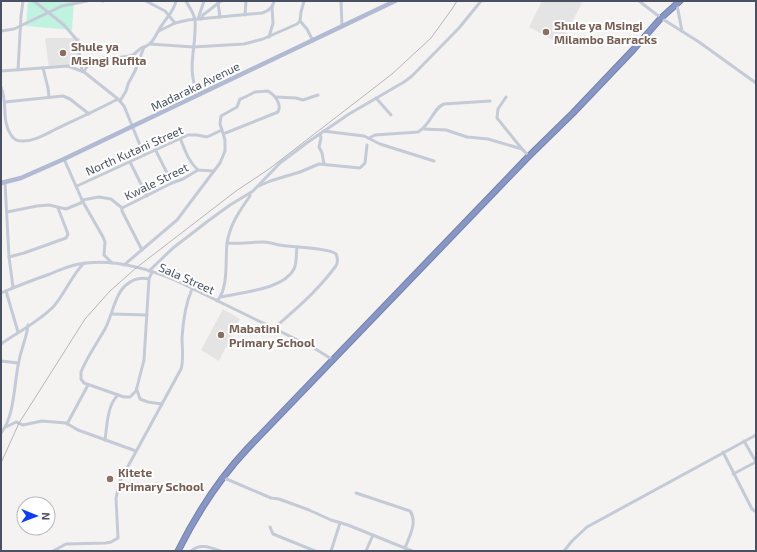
<svg xmlns="http://www.w3.org/2000/svg" width="757" height="552" font-family="'Exo 2',sans-serif">
<style>
.education{fill:#e5e4e4}
.green{fill:#c0f3df}
.lines{fill:none;stroke-linecap:round;stroke-linejoin:round}
.highway-casing{stroke:#7381af;stroke-width:7}
.street{stroke:#c5cad7;stroke-width:3}
.primary{stroke:#b1bad2;stroke-width:4.5}
.highway{stroke:#8896c3;stroke-width:5}
.rail{stroke:#b4b5bd;stroke-width:1}
.education-dot{fill:#8d6e63;stroke:#fff;stroke-width:1.5}
.labels{text-anchor:middle;dominant-baseline:central;stroke-width:4;stroke-linejoin:round;paint-order:stroke}
.education-label{font-size:12px;font-weight:bold;fill:#785e54;stroke:#fff;text-anchor:start}
.street-label{font-size:12px;fill:#485061;stroke:#fff}
</style>
<rect width="100%" height="100%" fill="#f4f3f2"/>
<g class="education">
<path d="M542,1H579L582,3L560,44L529,27Z"/>
<path d="M45,38H80L82,65L49,68Z"/>
<path d="M223,309L240,319L219,361L201,350Z"/>
</g>
<path class="green" d="M28,1H74L72,30L26,26Z"/>
<g class="lines">
<defs>
<path id="highway" d="M178,551C197,513 218,480 247,449L529,156L573,113L633,50L661,18L680,1"/>
</defs>
<use href="#highway" class="highway-casing"/>
<g class="street">
<path d="M34,1L64,25L77,40L82,71"/>
<path d="M102,1H103"/>
<path d="M146,1L165,11L175,23"/>
<path d="M186,1C189,7 195,14 195,21C197,46 185,71 199,95"/>
<path d="M304,1L301,12L300,21L307,29L313,41"/>
<path d="M341,1L342,27"/>
<path d="M639,1L661,18L699,42L756,83"/>
<path d="M218,3L220,17"/>
<path d="M677,5L682,31"/>
<path d="M245,15L246,1"/>
<path d="M198,19L204,1"/>
<path d="M201,19L203,15L221,1"/>
<path d="M1,31L14,29L62,6L87,1"/>
<path d="M159,31L175,23L188,20L262,13C269,11 273,8 274,1"/>
<path d="M269,37L273,23L272,7"/>
<path d="M150,44L193,47L244,44L263,39L297,24L300,21"/>
<path d="M43,68L48,88L49,97"/>
<path d="M18,70L21,16L23,1"/>
<path d="M1,71L68,66L84,72L118,99L124,106L144,155"/>
<path d="M84,72C93,50 115,62 133,55C135,54 137,51 140,49C142,47 146,47 148,45C155,41 157,31 162,25C167,17 174,11 176,1"/>
<path d="M1,87C8,103 1,120 11,135C13,138 17,141 21,141C33,142 46,134 56,129C77,119 97,110 118,99"/>
<path d="M276,97L296,98L303,100L318,95"/>
<path d="M506,97L498,109L497,118L522,149"/>
<path d="M376,98L391,115"/>
<path d="M120,101L126,91L128,84L135,71L144,47"/>
<path d="M5,102L63,96L70,99L89,114"/>
<path d="M424,129L446,130L467,137L488,139L522,149L529,156"/>
<path d="M323,131L364,136L380,144L434,161"/>
<path d="M320,134L321,138L319,147L322,153L324,164"/>
<path d="M180,138C185,150 188,161 198,170L214,171"/>
<path d="M369,138L375,135L418,132C431,125 433,108 444,104L490,101"/>
<path d="M155,149L172,183"/>
<path d="M64,159L83,202L103,237L105,242L104,255L112,263"/>
<path d="M130,162L147,196"/>
<path d="M5,182L9,257L13,287"/>
<path d="M77,186L188,135H197L207,137L222,130"/>
<path d="M259,186L270,181L300,172L319,164L360,168L365,163L367,145"/>
<path d="M82,200L99,197L111,199L122,208"/>
<path d="M7,212L37,206L49,205L66,209L83,202"/>
<path d="M227,243C239,244 251,242 264,242C269,242 274,244 279,245C288,247 331,248 336,254C337,256 338,261 337,263C337,266 334,268 332,271C315,293 295,310 273,329"/>
<path d="M142,250L122,211V208L172,183L183,179L198,170"/>
<path d="M9,257L24,253L66,238L68,234L58,208"/>
<path d="M124,265L177,220L220,163L225,151V140L220,124L221,116L237,107L240,99L243,98L255,92L268,91C275,95 282,104 278,112L223,134"/>
<path d="M149,271L173,248L208,221L230,205L253,191L280,163L308,142L349,114L404,82L412,76L459,28L481,1"/>
<path d="M149,279C141,277 133,279 126,285C115,294 112,316 105,329C97,343 87,357 81,372V379L84,383L124,397H130L136,391L144,360L149,279L152,272"/>
<path d="M6,291L18,332"/>
<path d="M1,293C17,286 33,280 50,274C59,270 69,266 79,264C111,258 146,268 175,280L314,348L333,360"/>
<path d="M221,297C241,292 283,290 294,269C297,263 296,254 297,247"/>
<path d="M217,301C229,288 225,260 227,244C229,226 240,210 250,196V194"/>
<path d="M112,314L147,315"/>
<path d="M1,344C18,332 40,321 54,306C65,293 72,275 84,263"/>
<path d="M1,361L18,363"/>
<path d="M137,390L140,399L148,402L162,404"/>
<path d="M67,424L88,385"/>
<path d="M6,427L16,422L23,425L42,421L66,423L78,430L136,451"/>
<path d="M1,433C15,416 14,382 19,361C21,349 27,337 28,325"/>
<path d="M105,440C107,427 107,405 118,395"/>
<path d="M744,441L756,462"/>
<path d="M723,452L752,509L756,512"/>
<path d="M733,474L756,462"/>
<path d="M222,477L271,498L279,499L309,510L331,520L348,525L412,551"/>
<path d="M356,493L410,511C418,522 409,537 405,548"/>
<path d="M270,527L273,534L315,551"/>
<path d="M53,551L66,544L106,543L111,542L118,538L116,498L120,481L181,369C184,359 182,348 182,338C183,321 185,305 192,289"/>
<path d="M191,551C200,543 210,547 220,551"/>
<path d="M331,551L340,523"/>
<path d="M366,551L373,535"/>
<path d="M564,551L572,541L587,527L756,435"/>
</g>
<path class="primary" d="M1,183L21,178L64,159L395,1"/>
<use href="#highway" class="highway"/>
<path class="rail" d="M1,463L19,423L54,368L85,319L110,291L136,268L236,191L269,169L392,74L431,38L452,9L457,1"/>
</g>
<g class="education-dot">
<circle cx="546" cy="32" r="4"/>
<circle cx="63" cy="53" r="4"/>
<circle cx="221" cy="335" r="4"/>
<circle cx="110" cy="479" r="4"/>
</g>
<g class="labels">
<g class="education-label">
<text x="554" y="25">Shule ya Msingi<tspan x="554" dy="14">Milambo Barracks</tspan></text>
<text x="71" y="46">Shule ya<tspan x="71" dy="14">Msingi Rufita</tspan></text>
<text x="229" y="328">Mabatini<tspan x="229" dy="14">Primary School</tspan></text>
<text x="118" y="472">Kitete<tspan x="118" dy="14">Primary School</tspan></text>
</g>
<g class="street-label">
<text transform="translate(195 86) rotate(-26)">Madaraka Avenue</text>
<text transform="translate(134 150) rotate(-24)">North Kutani Street</text>
<text transform="translate(156 181) rotate(-26)">Kwale Street</text>
<text transform="translate(187 278) rotate(24)">Sala Street</text>
</g>
</g>
<rect width="757" height="552" fill="none" stroke="#485061" stroke-width="4"/>
<g transform="translate(36 516) rotate(91)"><circle r="19" fill="#ffffff" stroke="#b6b9c0"/>
<path d="M0-3L7 15L0 10L-7 15Z" fill="#0f3df1"/>
<text y="-6" font-size="11" font-weight="bold" text-anchor="middle" fill="#485061">N</text>
</g>
</svg>
